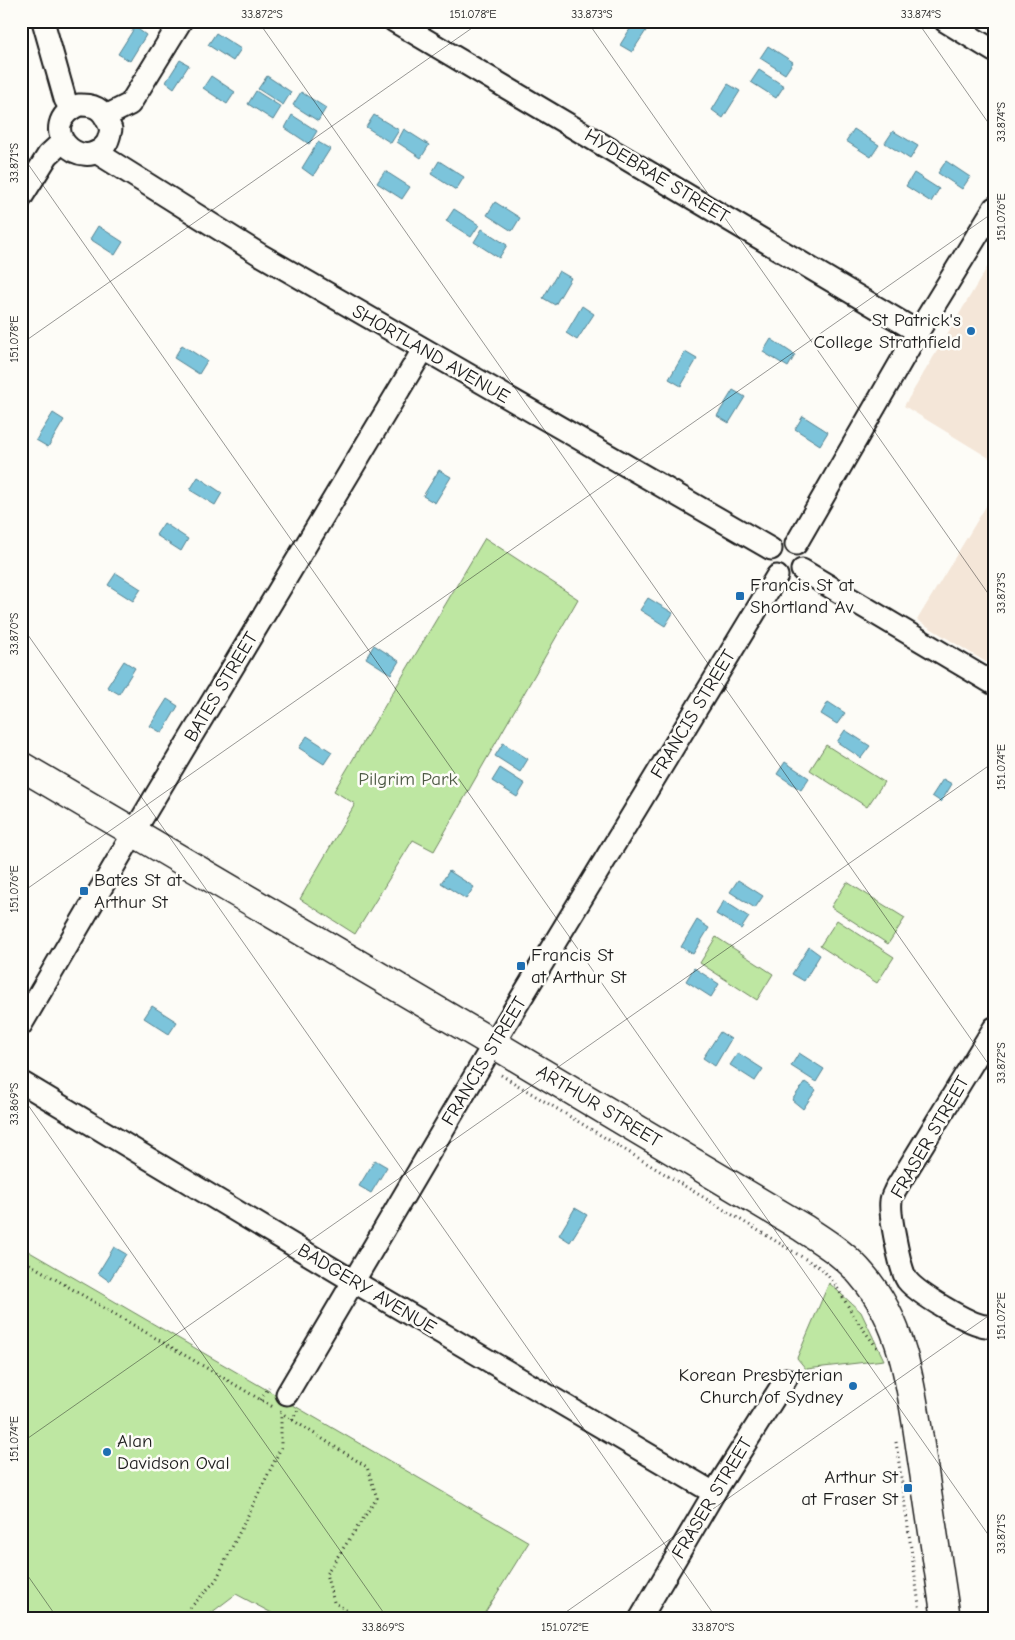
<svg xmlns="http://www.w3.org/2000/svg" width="1015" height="1640" font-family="'Comic Neue',sans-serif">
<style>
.built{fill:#f4e6d8}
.green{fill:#bee7a2;stroke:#6d825f}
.water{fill:#7bc4db;stroke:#55818f}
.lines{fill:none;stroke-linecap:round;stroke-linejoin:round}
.minor-casing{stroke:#1c1c1c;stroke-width:25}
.major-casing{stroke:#1c1c1c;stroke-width:31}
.path{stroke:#1c1c1c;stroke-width:3;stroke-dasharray:1 4;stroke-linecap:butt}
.minor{stroke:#fdfcf7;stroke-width:21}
.major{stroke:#fdfcf7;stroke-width:28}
.ticks{fill:none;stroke:#1c1c1c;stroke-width:1;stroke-opacity:0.45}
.poi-dot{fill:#1f6fb2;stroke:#fdfcf7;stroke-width:2}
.labels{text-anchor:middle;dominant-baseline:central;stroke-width:5;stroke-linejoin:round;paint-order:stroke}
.street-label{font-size:19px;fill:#1c1c1c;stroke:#fdfcf7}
.poi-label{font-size:19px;fill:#1c1c1c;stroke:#fdfcf7;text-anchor:start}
.park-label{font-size:19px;fill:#4d5944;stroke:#fdfcf7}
.neatline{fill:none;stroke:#1c1c1c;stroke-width:2}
.ticks-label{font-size:12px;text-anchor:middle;fill:#1c1c1c}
</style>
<rect width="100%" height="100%" fill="#fdfcf7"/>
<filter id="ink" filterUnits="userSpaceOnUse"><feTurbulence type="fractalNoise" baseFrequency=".02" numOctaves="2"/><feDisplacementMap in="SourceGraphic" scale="10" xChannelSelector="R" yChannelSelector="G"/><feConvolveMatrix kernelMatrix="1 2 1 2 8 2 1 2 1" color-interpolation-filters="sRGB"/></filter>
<g filter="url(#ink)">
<g class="built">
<path d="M994,256V461L904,406Z"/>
<path d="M994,493V667L917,620Z"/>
</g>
<g class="green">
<path d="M485,538L578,599L434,851L413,840L355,934L300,899L355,804L334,791Z"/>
<path d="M826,745L884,782L867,807L810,770Z"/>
<path d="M847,882L905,918L888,944L831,907Z"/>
<path d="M837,920L894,957L877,983L820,946Z"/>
<path d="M716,937L773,974L757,1000L700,963Z"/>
<path d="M21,1247L529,1542L481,1619H283L236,1594L203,1619H21Z"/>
<path d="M829,1283L861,1312L884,1360L806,1369L797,1358Z"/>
</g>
<g class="water">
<path d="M635,21H641L649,26L632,52L620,45Z"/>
<path d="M135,27L146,35L130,61L118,54Z"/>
<path d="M216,33L241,49L233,61L208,45Z"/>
<path d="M768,46L793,62L785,74L760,58Z"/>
<path d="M180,60L189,65L174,88L166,82Z"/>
<path d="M759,70L784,86L776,98L751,82Z"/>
<path d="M211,76L235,92L227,104L203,88Z"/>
<path d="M267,76L291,92L283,105L258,89Z"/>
<path d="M728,84L740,91L723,118L712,110Z"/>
<path d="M256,91L281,107L273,120L248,104Z"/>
<path d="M301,92L326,108L318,121L293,105Z"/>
<path d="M292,115L317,131L309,144L285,128Z"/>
<path d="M374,115L399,130L391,143L366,127Z"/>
<path d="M404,129L429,145L421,158L397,142Z"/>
<path d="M854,129L879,145L871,157L846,141Z"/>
<path d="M893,131L918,146L910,159L885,143Z"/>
<path d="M318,142L330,149L313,176L302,168Z"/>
<path d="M439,161L464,177L456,190L431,174Z"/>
<path d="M946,161L970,177L962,189L938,173Z"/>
<path d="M385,171L410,187L402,199L377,183Z"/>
<path d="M914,173L939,189L931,202L906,186Z"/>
<path d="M495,202L520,218L512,231L487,215Z"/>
<path d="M454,209L479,225L471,237L446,221Z"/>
<path d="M98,226L123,242L115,255L90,239Z"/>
<path d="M482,229L507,245L499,258L474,242Z"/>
<path d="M559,271L571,278L555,305L543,298Z"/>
<path d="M582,306L594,314L577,340L566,333Z"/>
<path d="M771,339L795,355L788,367L763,352Z"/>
<path d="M182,345L207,361L199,374L174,358Z"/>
<path d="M685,352L697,359L681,386L669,379Z"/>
<path d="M733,390L745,397L729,423L717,416Z"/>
<path d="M53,413L64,420L48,447L36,440Z"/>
<path d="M803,416L828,432L820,445L795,429Z"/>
<path d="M439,470L451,477L435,503L423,496Z"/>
<path d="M198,477L222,493L215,505L190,490Z"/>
<path d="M164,523L188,539L181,551L156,535Z"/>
<path d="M116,573L141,589L133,601L108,585Z"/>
<path d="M648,598L673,613L665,626L640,610Z"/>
<path d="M374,645L399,661L391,674L366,658Z"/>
<path d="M124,661L135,668L119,694L107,687Z"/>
<path d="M167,699L178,706L162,733L150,726Z"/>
<path d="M828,702L845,713L837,724L821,714Z"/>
<path d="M845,730L870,746L861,758L837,742Z"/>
<path d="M307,736L332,752L324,764L299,748Z"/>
<path d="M503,743L528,759L520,772L495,756Z"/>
<path d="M785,762L809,778L801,790L777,774Z"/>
<path d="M500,768L525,784L517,797L492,781Z"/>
<path d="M943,779L952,784L941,802L932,796Z"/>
<path d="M449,871L474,887L466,899L441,883Z"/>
<path d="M738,880L763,896L755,908L730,892Z"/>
<path d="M724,901L749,917L741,929L716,914Z"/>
<path d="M697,920L709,928L693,954L681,947Z"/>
<path d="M809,947L820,955L804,981L792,974Z"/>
<path d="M694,968L719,984L711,997L686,981Z"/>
<path d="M152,1006L177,1022L169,1034L144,1018Z"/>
<path d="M720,1032L731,1039L715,1066L703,1058Z"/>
<path d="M738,1053L763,1069L755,1081L730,1065Z"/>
<path d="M799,1053L824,1069L816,1082L791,1066Z"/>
<path d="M805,1082L816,1090L803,1109L792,1100Z"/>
<path d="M375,1160L387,1167L371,1193L359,1186Z"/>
<path d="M575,1208L587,1215L570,1242L559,1235Z"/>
<path d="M114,1247L126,1254L109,1281L98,1273Z"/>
</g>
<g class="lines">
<defs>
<g id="minor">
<path d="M43,21L65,99L71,109"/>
<path d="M394,21L918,332"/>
<path d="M945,21L994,51"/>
<path d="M79,105C99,104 104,112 111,129C110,133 109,140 106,144C82,176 32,126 79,105Z"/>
<path d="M106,116L130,104L181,21"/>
<path d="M96,152L259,254L771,549"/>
<path d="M21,198L48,155L62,142"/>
<path d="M796,544L918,332L994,208"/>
<path d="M802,570L994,684"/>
<path d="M21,1025L141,820L423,350"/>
<path d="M994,1028L895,1190C894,1193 891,1197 891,1201C889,1213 900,1270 907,1280C917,1293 970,1325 986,1326C989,1327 991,1326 994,1325"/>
<path d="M21,1082L353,1281L714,1493"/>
<path d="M287,1394L500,1033L777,576"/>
<path d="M640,1619L714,1493L786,1379"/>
</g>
<path id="major" d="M21,766L494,1044L803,1228C824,1242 846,1255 862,1275C909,1329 913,1405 924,1472C931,1521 939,1570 946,1619"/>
</defs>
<use href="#minor" class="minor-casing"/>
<use href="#major" class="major-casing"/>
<g class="path">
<path d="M501,1075L822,1269L835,1284L855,1318L877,1348"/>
<path d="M21,1259L273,1407"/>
<path d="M261,1400L269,1387"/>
<path d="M280,1412L367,1467L377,1498L326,1574L334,1602L359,1619"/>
<path d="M292,1420L299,1408"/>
<path d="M896,1442L921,1619"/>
<path d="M180,1619L216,1580L281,1448V1413"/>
</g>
<use href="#minor" class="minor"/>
<use href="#major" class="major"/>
</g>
</g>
<path class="ticks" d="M258,21L994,1072M587,21L994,602M917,21L994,131M21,154L994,1543M21,344L482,21M21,625L717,1619M21,893L994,212M21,1095L388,1619M21,1443L994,762M21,1566L58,1619M556,1619L994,1312"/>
<g class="poi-dot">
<circle cx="971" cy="331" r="5"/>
<rect x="735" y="591" width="10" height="10" rx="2.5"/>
<rect x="79" y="886" width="10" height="10" rx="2.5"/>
<rect x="516" y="961" width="10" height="10" rx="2.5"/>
<circle cx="853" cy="1386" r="5"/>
<circle cx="107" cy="1452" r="5"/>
<rect x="903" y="1483" width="10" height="10" rx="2.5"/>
</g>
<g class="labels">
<g class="street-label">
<text transform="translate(657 176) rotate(31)">HYDEBRAE STREET</text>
<text transform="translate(431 354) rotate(30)">SHORTLAND AVENUE</text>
<text transform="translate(221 687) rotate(-59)">BATES STREET</text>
<text transform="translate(693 714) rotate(-59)">FRANCIS STREET</text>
<text transform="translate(484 1061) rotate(-59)">FRANCIS STREET</text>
<text transform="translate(599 1106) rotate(31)">ARTHUR STREET</text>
<text transform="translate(930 1137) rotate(-60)">FRASER STREET</text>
<text transform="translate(367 1289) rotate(31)">BADGERY AVENUE</text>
<text transform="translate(712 1498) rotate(-59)">FRASER STREET</text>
</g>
<g class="poi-label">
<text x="961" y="320" text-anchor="end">St Patrick's<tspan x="961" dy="22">College Strathfield</tspan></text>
<text x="750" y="585">Francis St at<tspan x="750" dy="22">Shortland Av</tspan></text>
<text x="94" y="880">Bates St at<tspan x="94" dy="22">Arthur St</tspan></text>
<text x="531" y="955">Francis St<tspan x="531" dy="22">at Arthur St</tspan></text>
<text x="843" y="1375" text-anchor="end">Korean Presbyterian<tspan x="843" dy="22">Church of Sydney</tspan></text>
<text x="117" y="1441">Alan<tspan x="117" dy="22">Davidson Oval</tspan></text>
<text x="898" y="1477" text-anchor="end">Arthur St<tspan x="898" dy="22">at Fraser St</tspan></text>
</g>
<g class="park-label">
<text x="408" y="779">Pilgrim Park</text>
</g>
</g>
<rect width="1015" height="1640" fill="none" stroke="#fdfcf7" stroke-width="55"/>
<rect x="28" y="28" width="960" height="1584" class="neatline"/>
<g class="ticks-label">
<text x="262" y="18">33.872°S</text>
<text x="473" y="18">151.078°E</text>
<text x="592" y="18">33.873°S</text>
<text x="921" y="18">33.874°S</text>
<text transform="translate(1001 122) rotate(-90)" y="4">33.874°S</text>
<text transform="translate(14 163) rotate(-90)" y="4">33.871°S</text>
<text transform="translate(1001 217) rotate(-90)" y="4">151.076°E</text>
<text transform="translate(14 339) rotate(-90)" y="4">151.078°E</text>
<text transform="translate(1001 593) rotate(-90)" y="4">33.873°S</text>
<text transform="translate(14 634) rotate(-90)" y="4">33.870°S</text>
<text transform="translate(1001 767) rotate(-90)" y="4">151.074°E</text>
<text transform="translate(14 889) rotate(-90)" y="4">151.076°E</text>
<text transform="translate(1001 1063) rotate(-90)" y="4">33.872°S</text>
<text transform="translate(14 1104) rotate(-90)" y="4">33.869°S</text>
<text transform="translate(1001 1316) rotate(-90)" y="4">151.072°E</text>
<text transform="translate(14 1439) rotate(-90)" y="4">151.074°E</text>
<text transform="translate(1001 1534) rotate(-90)" y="4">33.871°S</text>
<text x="383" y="1631">33.869°S</text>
<text x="565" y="1631">151.072°E</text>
<text x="713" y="1631">33.870°S</text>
</g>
</svg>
